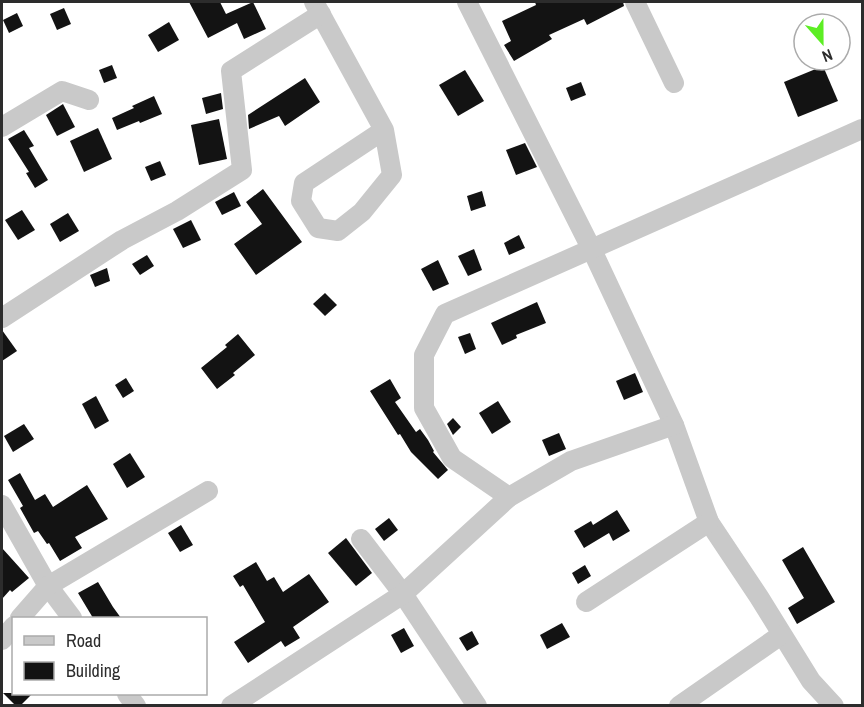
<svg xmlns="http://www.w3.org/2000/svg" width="864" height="707" font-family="'Archivo Narrow',sans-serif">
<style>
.building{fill:#131313}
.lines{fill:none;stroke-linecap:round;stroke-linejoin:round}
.minor{stroke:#c9c9c9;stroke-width:20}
</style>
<rect width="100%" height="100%" fill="#fff"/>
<g class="building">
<path d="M189,2H220L226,14L253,2L266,29L244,39L237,23L208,38Z"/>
<path d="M535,2H623L624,6L587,25L584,19L549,35L552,39L514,61L504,45L511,41L502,21L536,5Z"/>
<path d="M64,8L71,24L57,30L50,14Z"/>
<path d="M17,13L23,26L9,33L3,20Z"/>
<path d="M169,22L179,40L158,52L148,35Z"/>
<path d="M112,65L117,78L104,83L99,70Z"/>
<path d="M823,66L838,101L798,117L784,82Z"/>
<path d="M465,70L484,101L458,116L439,85Z"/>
<path d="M305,78L320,102L285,126L279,116L249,129L248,115Z"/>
<path d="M581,82L586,95L571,101L566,88Z"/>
<path d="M221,93L223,109L206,114L202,98Z"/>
<path d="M154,96L162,114L140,123L139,121L117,130L112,118L134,108L132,106Z"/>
<path d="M63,104L75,127L57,136L46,115Z"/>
<path d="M219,119L227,159L199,165L191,125Z"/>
<path d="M98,128L112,159L84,172L70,141Z"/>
<path d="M24,130L34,146L29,148L48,180L35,188L26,173L29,172L8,139Z"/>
<path d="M525,143L537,167L516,175L506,150Z"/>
<path d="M160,161L166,175L151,181L145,167Z"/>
<path d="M263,189L302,242L256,275L234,244L262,224L246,202Z"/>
<path d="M482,191L486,206L471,211L467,196Z"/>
<path d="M234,192L241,206L222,215L215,202Z"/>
<path d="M22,210L35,230L18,240L5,220Z"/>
<path d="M68,213L79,231L60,242L50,224Z"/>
<path d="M191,220L201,240L183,248L173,229Z"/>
<path d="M519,235L525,248L509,255L504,243Z"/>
<path d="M474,249L482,270L468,276L458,256Z"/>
<path d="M147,255L154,266L140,275L132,264Z"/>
<path d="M438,260L449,284L433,291L421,269Z"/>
<path d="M107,268L110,281L95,287L90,275Z"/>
<path d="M325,293L337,305L325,316L313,304Z"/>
<path d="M537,302L546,323L516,335L517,338L502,345L491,323Z"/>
<path d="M2,330L17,351L2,361Z"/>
<path d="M470,333L476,349L465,354L458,337Z"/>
<path d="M238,334L255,355L233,373L235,375L217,389L201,368L227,347L225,345Z"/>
<path d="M635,373L643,392L624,400L616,381Z"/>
<path d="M126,378L134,391L123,398L115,385Z"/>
<path d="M390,379L401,398L395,402L416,432L420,429L428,440L434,451L433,452L448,470L438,479L411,452L400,434L398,435L370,391Z"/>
<path d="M96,396L109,421L95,429L82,404Z"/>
<path d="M498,401L511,422L492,434L479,413Z"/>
<path d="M453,418L461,427L453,435L447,424Z"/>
<path d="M24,424L34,439L13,452L4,436Z"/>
<path d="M559,433L566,449L549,456L542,440Z"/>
<path d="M130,453L145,477L127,488L113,464Z"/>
<path d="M20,473L35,500L45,494L53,507L87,485L108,519L75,537L82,548L60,561L49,543L47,544L38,531L34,533L20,508L23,506L8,480Z"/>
<path d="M617,510L630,531L613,541L609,533L584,548L574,531L591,521L593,525Z"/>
<path d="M389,518L398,530L384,541L375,529Z"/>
<path d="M181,525L193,545L180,552L168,533Z"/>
<path d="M346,538L372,573L356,586L328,553Z"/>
<path d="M803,547L835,602L797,624L788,608L804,598L782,560Z"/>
<path d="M2,548L29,578L12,592L10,590L2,599Z"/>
<path d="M256,562L267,581L274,577L283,592L309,574L329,602L293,627L300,638L285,647L281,641L248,663L234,642L265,622L243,585L240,587L233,576Z"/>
<path d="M585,565L591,576L578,584L572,573Z"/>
<path d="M98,582L113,607L121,618H93L78,593Z"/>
<path d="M562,623L570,637L547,649L540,635Z"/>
<path d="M404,628L414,646L401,653L391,635Z"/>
<path d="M472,631L479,644L467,651L459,638Z"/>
<path d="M3,693H33L21,705H15Z"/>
</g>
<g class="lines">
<g class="minor">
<path d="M314,2L384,130L392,175L362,212L338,231L318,228L301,201L304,183L384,130"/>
<path d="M467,2L592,250L674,425L709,522L759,597L811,681L834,706"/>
<path d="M635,2L674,83"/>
<path d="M2,127L62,91L89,100"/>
<path d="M2,318L122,240L177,211L242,170L231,71L321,14"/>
<path d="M509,497L452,458L424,408V355L445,314L862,129"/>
<path d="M2,505L48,586L72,618"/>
<path d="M361,539L403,594L477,706"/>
<path d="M586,602L709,522"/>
<path d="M20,618L48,586L208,491"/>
<path d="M2,640L14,626"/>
<path d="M127,694L136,706"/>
<path d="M231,706L403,594L509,497L571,461L674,425"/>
<path d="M679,706L781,635"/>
</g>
</g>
<rect width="864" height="707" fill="none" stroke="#2c2c2c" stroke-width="6"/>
<rect x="12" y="617" width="195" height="78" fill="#ffffff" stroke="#ababab" stroke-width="1.5"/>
<rect x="24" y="636" width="30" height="9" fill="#c9c9c9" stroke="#ababab" stroke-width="1.5"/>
<text x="66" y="647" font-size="18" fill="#2c2c2c">Road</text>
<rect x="24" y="662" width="30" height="18" fill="#131313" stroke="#ababab" stroke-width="1.5"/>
<text x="66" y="677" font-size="18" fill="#2c2c2c">Building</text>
<g transform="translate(822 42) rotate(159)"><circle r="28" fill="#ffffff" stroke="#ababab" stroke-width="1.5"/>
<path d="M0-4.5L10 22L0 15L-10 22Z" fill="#5dee24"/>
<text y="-9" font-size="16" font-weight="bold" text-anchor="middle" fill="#2c2c2c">N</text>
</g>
</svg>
